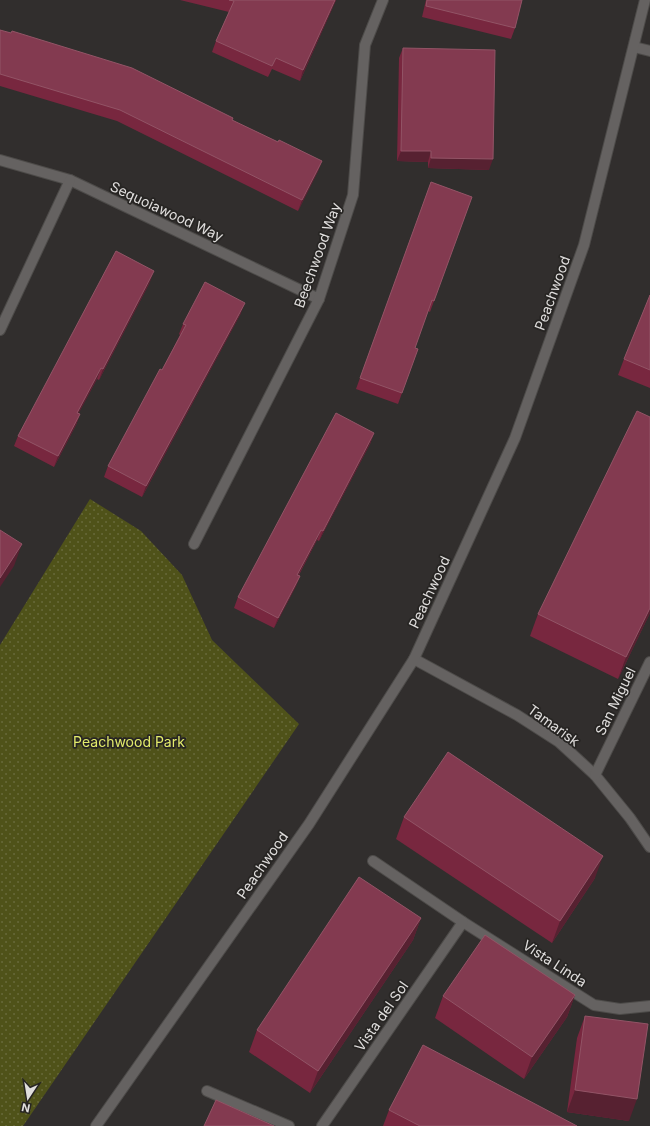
<svg xmlns="http://www.w3.org/2000/svg" width="650" height="1126" font-family="Inter,sans-serif">
<style>
.park{fill:url(#park-dots)}
.lines{fill:none;stroke-linecap:round;stroke-linejoin:round}
.minor-casing{stroke:#4d4b49;stroke-width:12}
.minor{stroke:#656261;stroke-width:10}
.wall{fill:#78273f}
.shaded-wall{fill:#572131}
.building{fill:#833a50;stroke:#925466}
.labels{text-anchor:middle;dominant-baseline:central;stroke-width:3.5;stroke-linejoin:round;paint-order:stroke}
.street-label{font-size:14px;fill:#e0dedd;stroke:#272523}
.park-label{font-size:14px;fill:#e2eb6b;stroke:#272523}
</style>
<defs>
<pattern id="park-dots" width="8" height="8" patternUnits="userSpaceOnUse"><rect width="8" height="8" fill="#4f5219"/><path d="M2 2h.1M6 6h.1" fill="none" stroke="#686a3a" stroke-width="1.8" stroke-linecap="round"/></pattern>
</defs>
<rect width="100%" height="100%" fill="#312e2d"/>
<path class="park" d="M90,499L141,531L182,575L212,640L299,724L23,1126H0V645Z"/>
<g class="lines">
<defs>
<g id="minor">
<path d="M634,47L650,51"/>
<path d="M0,160L70,180L319,299"/>
<path d="M0,330L70,180"/>
<path d="M194,544L319,299L353,195L365,45L383,0"/>
<path d="M414,659L517,715L559,742L595,775L630,818L650,847"/>
<path d="M595,775L650,662"/>
<path d="M373,861L463,922L594,1005L620,1009L650,1006"/>
<path d="M207,1091L289,1126"/>
<path d="M96,1126L309,824L414,659L515,438L584,245L645,0"/>
<path d="M322,1126L463,922"/>
</g>
</defs>
<use href="#minor" class="minor-casing"/>
<use href="#minor" class="minor"/>
</g>
<g class="wall">
<path d="M180,0H336L300,81L272,69L268,77L212,52L216,41L229,12Z"/>
<path d="M426,0H522L515,28L511,39L422,17Z"/>
<path d="M0,30L232,120L278,142L322,161L318,171L298,211L117,121L0,86Z"/>
<path d="M403,48L489,170L428,168V162L397,161L399,58Z"/>
<path d="M431,182L472,197L430,312L428,311L415,348L418,349L398,404L356,389Z"/>
<path d="M150,282L99,380L97,379L78,414H80L76,425L54,467L14,446L18,436Z"/>
<path d="M650,295V388L618,375L624,359Z"/>
<path d="M241,313L142,497L104,477L108,466L162,370L180,335L179,334L183,324Z"/>
<path d="M650,417V613L618,679L530,636L538,614Z"/>
<path d="M374,433L370,444L319,541L317,540L299,575L300,576L296,586L274,628L234,608L238,597Z"/>
<path d="M404,817L595,878L552,943L396,839Z"/>
<path d="M421,918L413,940L310,1093L249,1052L257,1030Z"/>
<path d="M575,995L567,1017L524,1079L435,1018L443,996Z"/>
<path d="M585,1016L629,1121L567,1112L577,1038Z"/>
<path d="M389,1110L577,1126H383Z"/>
</g>
<g class="shaded-wall">
<path d="M335,0H336L300,81L303,70Z"/>
<path d="M401,151H431L428,162L397,161Z"/>
<path d="M431,158L493,159L489,170L428,168Z"/>
<path d="M322,161L318,171L298,211L302,200Z"/>
<path d="M154,271L150,282L99,380L103,369Z"/>
<path d="M245,303L241,313L142,497L146,486Z"/>
<path d="M101,368L97,379L73,424L77,413Z"/>
<path d="M80,414L76,425L54,467L58,456Z"/>
<path d="M374,433L370,444L319,541L323,531Z"/>
<path d="M321,530L317,540L293,585L297,575Z"/>
<path d="M22,544L14,566L0,587V578Z"/>
<path d="M300,576L296,586L274,628L278,618Z"/>
<path d="M650,608V613L618,679L626,657Z"/>
<path d="M603,856L595,878L552,943L560,921Z"/>
<path d="M421,918L413,940L310,1093L318,1071Z"/>
<path d="M575,995L567,1017L524,1079L532,1057Z"/>
<path d="M575,1090L637,1099L629,1121L567,1112Z"/>
</g>
<g class="building">
<path d="M229,0H335L303,70L276,58L272,66L216,41L234,1Z"/>
<path d="M427,0H522L515,28L426,6Z"/>
<path d="M0,30L11,33L12,31L132,68L233,118L232,120L278,142L279,140L322,161L302,200L120,110L0,74Z"/>
<path d="M403,48L495,50L493,159L431,158V151H401Z"/>
<path d="M431,182L472,197L434,301L432,300L415,348L418,349L402,393L360,378Z"/>
<path d="M116,251L154,271L103,369L101,368L77,413L80,414L58,456L18,436Z"/>
<path d="M205,282L245,303L146,486L108,466L160,369L162,370L186,325L183,324Z"/>
<path d="M650,295V370L624,359Z"/>
<path d="M637,411L650,417V608L626,657L538,614Z"/>
<path d="M336,413L374,433L323,531L321,530L297,575L300,576L278,618L238,597Z"/>
<path d="M0,530L22,544L0,578Z"/>
<path d="M448,752L603,856L560,921L404,817Z"/>
<path d="M359,877L421,918L318,1071L257,1030Z"/>
<path d="M485,935L575,995L532,1057L443,996Z"/>
<path d="M585,1016L648,1024L637,1099L575,1090Z"/>
<path d="M423,1045L577,1126H420L389,1110Z"/>
<path d="M216,1100L274,1126H204Z"/>
</g>
<g class="labels">
<g class="street-label">
<text transform="translate(167 211) rotate(25)">Sequoiawood Way</text>
<text transform="translate(317 255) rotate(-70)">Beechwood Way</text>
<text transform="translate(552 293) rotate(-70)">Peachwood</text>
<text transform="translate(429 592) rotate(-65)">Peachwood</text>
<text transform="translate(615 701) rotate(-64)">San Miguel</text>
<text transform="translate(554 725) rotate(36)">Tamarisk</text>
<text transform="translate(262 865) rotate(-55)">Peachwood</text>
<text transform="translate(555 963) rotate(33)">Vista Linda</text>
<text transform="translate(381 1016) rotate(-55)">Vista del Sol</text>
</g>
<g class="park-label">
<text x="129" y="741">Peachwood Park</text>
</g>
</g>
<g transform="translate(28 1098) rotate(192)" stroke="#272523" stroke-width="3" paint-order="stroke">
<path d="M0-3L7 15L0 10L-7 15Z" fill="#e0dedd"/>
<text y="-6" font-size="11" font-weight="bold" text-anchor="middle" fill="#e0dedd">N</text>
</g>
</svg>
